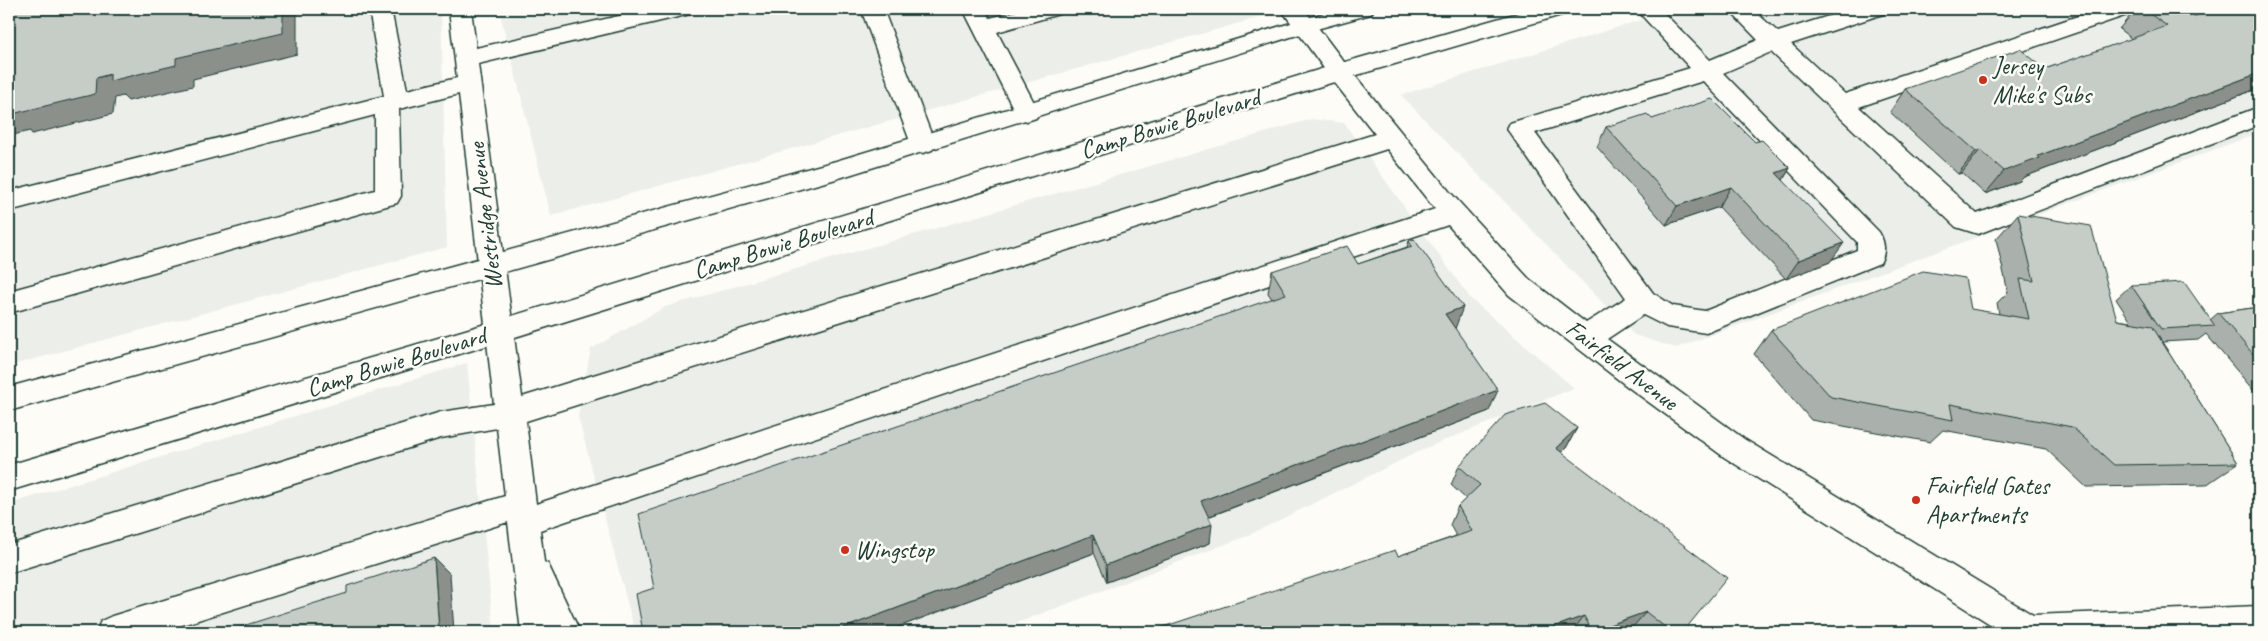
<svg xmlns="http://www.w3.org/2000/svg" width="2268" height="641" font-family="Caveat,sans-serif">
<style>
.built{fill:#eceee9}
.lines{fill:none;stroke-linecap:round;stroke-linejoin:round}
.minor-casing{stroke:#1f3d34;stroke-width:3}
.major-casing{stroke:#1f3d34;stroke-width:3}
.minor{fill:#fdfcf7;fill-rule:evenodd}
.major{fill:#fdfcf7;fill-rule:evenodd}
.wall{fill:#aab0ab;stroke:#1f3d34}
.shaded-wall{fill:#8b908b;stroke:#1f3d34}
.building{fill:#c6cdc7;stroke:#1f3d34}
.poi-dot{fill:#c8321e;stroke:#fdfcf7;stroke-width:2}
.labels{text-anchor:middle;dominant-baseline:central;stroke-width:5;stroke-linejoin:round;paint-order:stroke}
.poi-label{font-size:25px;fill:#1f3d34;stroke:#fdfcf7;text-anchor:start}
.street-label{font-size:25px;fill:#1f3d34;stroke:#fdfcf7}
</style>
<rect width="100%" height="100%" fill="#fdfcf7"/>
<filter id="ink" filterUnits="userSpaceOnUse"><feTurbulence type="fractalNoise" baseFrequency=".02" numOctaves="2"/><feDisplacementMap in="SourceGraphic" scale="10" xChannelSelector="R" yChannelSelector="G"/><feConvolveMatrix kernelMatrix="1 2 1 2 8 2 1 2 1" color-interpolation-filters="sRGB"/></filter>
<g filter="url(#ink)">
<g class="built">
<path d="M9,9H441L447,247L9,366Z"/>
<path d="M499,9H1290L551,216Z"/>
<path d="M1676,9H2259V133L1676,348L1634,335L1401,95Z"/>
<path d="M1312,119L1344,123L1470,298L1574,388L1426,448L1247,536L993,632H635L578,416L591,349L665,307Z"/>
<path d="M467,363L494,632H9V504Z"/>
</g>
<g class="lines">
<defs>
<g id="minor">
<path d="M369,9H391L407,90L457,78L449,9H471L476,48L650,9H693L690,14L682,16L478,64L522,397L1375,134L1331,78L1281,9H1304L1347,66L1449,191L1529,279L1586,323L1626,298L1507,129L1510,123L1690,68L1636,9H1660L1710,60L1758,40L1728,9H1752L1778,32L1851,9H1886L1883,14L1791,44L1845,94L2099,9H2133L2130,14L1859,107L1977,214L2259,107V125L1978,234L1956,227L1771,52L1723,73L1879,232C1885,242 1886,253 1880,263L1706,333L1667,327L1643,315L1607,339L1744,439L2033,615L2259,606V632H1997L1998,629L1724,457L1628,387L1509,295L1448,225L540,530L544,562L548,564L580,632H521L508,522L160,632H96L101,621L112,616L505,496L497,428L441,438L9,573V545L441,412L494,404L459,94L399,109L401,196L397,203L9,313V291L375,190V115L9,211V191L384,96ZM1703,81L1857,242V250L1705,311L1673,306L1653,293L1535,133ZM1387,149L1435,209L536,504L526,421Z"/>
<path d="M861,9H883L935,144L932,150L923,153L914,150L911,144Z"/>
<path d="M963,9H985L990,18L1025,9H1062L1059,14L997,32L1039,112L1036,118L1027,121L1018,118Z"/>
</g>
<g id="major">
<path d="M1337,9H1374L1371,14L1313,30L836,179L9,411V387L836,161Z"/>
<path d="M1532,9H1568L1565,14L1347,78L499,342L9,491V465L499,320L1331,66Z"/>
</g>
</defs>
<use href="#minor" class="minor-casing"/>
<use href="#major" class="major-casing"/>
<use href="#minor" class="minor"/>
<use href="#major" class="major"/>
</g>
<g class="wall">
<path d="M2136,9H2259V88L2024,177L2020,181L1985,194L1962,173L1958,174L1890,112L1905,89L2045,69L2132,39L2119,29Z"/>
<path d="M1652,119L1790,168L1783,180L1830,262L1786,279L1719,207L1666,225L1597,147L1606,127Z"/>
<path d="M2018,214L2117,320L2131,322L2116,299L2131,285L2210,320L2218,313L2259,307V397L2206,334L2198,340L2162,342L2238,463L2206,485L2086,487L2046,449L1943,430L1930,442L1811,420L1754,354L1771,330L1999,314L1997,303L2008,292L1996,239Z"/>
<path d="M1414,239L1455,329L1489,411L1208,517L1210,543L1107,582L1094,553L885,632H643L654,588L1272,299L1268,293L1272,271L1358,264L1407,247L1409,241Z"/>
<path d="M1577,428L1566,448L1561,452L1683,632H1636L1632,628L1621,632H1148L1398,556L1456,536L1450,525L1458,506L1466,499L1451,485L1459,466Z"/>
</g>
<g class="shaded-wall">
<path d="M283,9H297V54L193,79V86L128,101L123,96L115,98L113,114L32,134L30,131L9,136V111L96,78L176,58Z"/>
<path d="M2259,73V88L2024,177L2020,181L1985,194L2004,171L2038,156Z"/>
<path d="M1980,150L1962,173L1958,174L1976,151Z"/>
<path d="M1790,168L1778,188L1776,173Z"/>
<path d="M1731,187L1719,207L1666,225L1677,206Z"/>
<path d="M1844,243L1830,262L1786,279L1799,260Z"/>
<path d="M1463,307L1455,329L1445,314Z"/>
<path d="M1498,390L1489,411L1199,520L1201,501Z"/>
<path d="M1577,428L1566,448L1545,468L1556,448Z"/>
<path d="M1212,524L1210,543L1107,582L1106,565Z"/>
<path d="M1093,535L1094,553L885,632H833Z"/>
<path d="M434,558L450,574L454,632H439Z"/>
<path d="M1646,612L1632,628L1621,632H1591L1592,631Z"/>
<path d="M1584,616L1572,632H1540Z"/>
</g>
<g class="building">
<path d="M9,9H283V33L176,58V65L110,81V74L96,78L95,94L12,114V110L9,111Z"/>
<path d="M2143,9H2184L2195,16L2214,9H2259V73L2038,156L2040,158L2004,171L1980,150L1976,151L1905,89L2020,49L2045,69L2167,26Z"/>
<path d="M1712,99L1755,142L1762,140L1790,168L1776,173L1844,243L1799,260L1731,187L1677,206L1606,127L1647,114L1652,119Z"/>
<path d="M2018,214L2091,226L2117,320L2152,326L2238,463L2114,465L2072,427L1950,404L1953,420L1831,397L1771,330L1923,271L1965,278L1971,309L2029,319L2020,279L2034,281Z"/>
<path d="M1414,239L1463,307L1445,314L1498,390L1201,501L1212,524L1106,565L1093,535L833,632H643L636,594L654,588L639,514L1286,294L1272,271L1347,246L1358,264L1412,246L1409,241Z"/>
<path d="M2184,282L2215,326L2161,329L2131,285Z"/>
<path d="M2259,307V361L2218,313Z"/>
<path d="M1545,403L1577,428L1556,448L1727,578L1683,632H1671L1646,612L1592,631L1584,616L1540,632H1148L1395,550L1398,556L1472,531L1458,506L1480,485L1459,466L1505,415Z"/>
<path d="M434,558L439,632H224L347,593V586Z"/>
</g>
</g>
<g class="poi-dot">
<circle cx="1983" cy="80" r="5"/>
<circle cx="1916" cy="500" r="5"/>
<circle cx="845" cy="550" r="5"/>
</g>
<g class="labels">
<g class="poi-label">
<text x="1993" y="66">Jersey<tspan x="1993" dy="29">Mike's Subs</tspan></text>
<text x="1926" y="486">Fairfield Gates<tspan x="1926" dy="29">Apartments</tspan></text>
<text x="855" y="550">Wingstop</text>
</g>
<g class="street-label">
<text transform="translate(1170 124) rotate(-17)">Camp Bowie Boulevard</text>
<text transform="translate(485 216) rotate(-97)">Westridge Avenue</text>
<text transform="translate(783 244) rotate(-17)">Camp Bowie Boulevard</text>
<text transform="translate(396 362) rotate(-17)">Camp Bowie Boulevard</text>
<text transform="translate(1622 365) rotate(37)">Fairfield Avenue</text>
</g>
</g>
<rect width="2268" height="641" fill="none" stroke="#fdfcf7" stroke-width="30"/>
<rect x="15" y="15" width="2238" height="611" fill="none" stroke="#1f3d34" stroke-width="2" filter="url(#ink)"/>
</svg>
